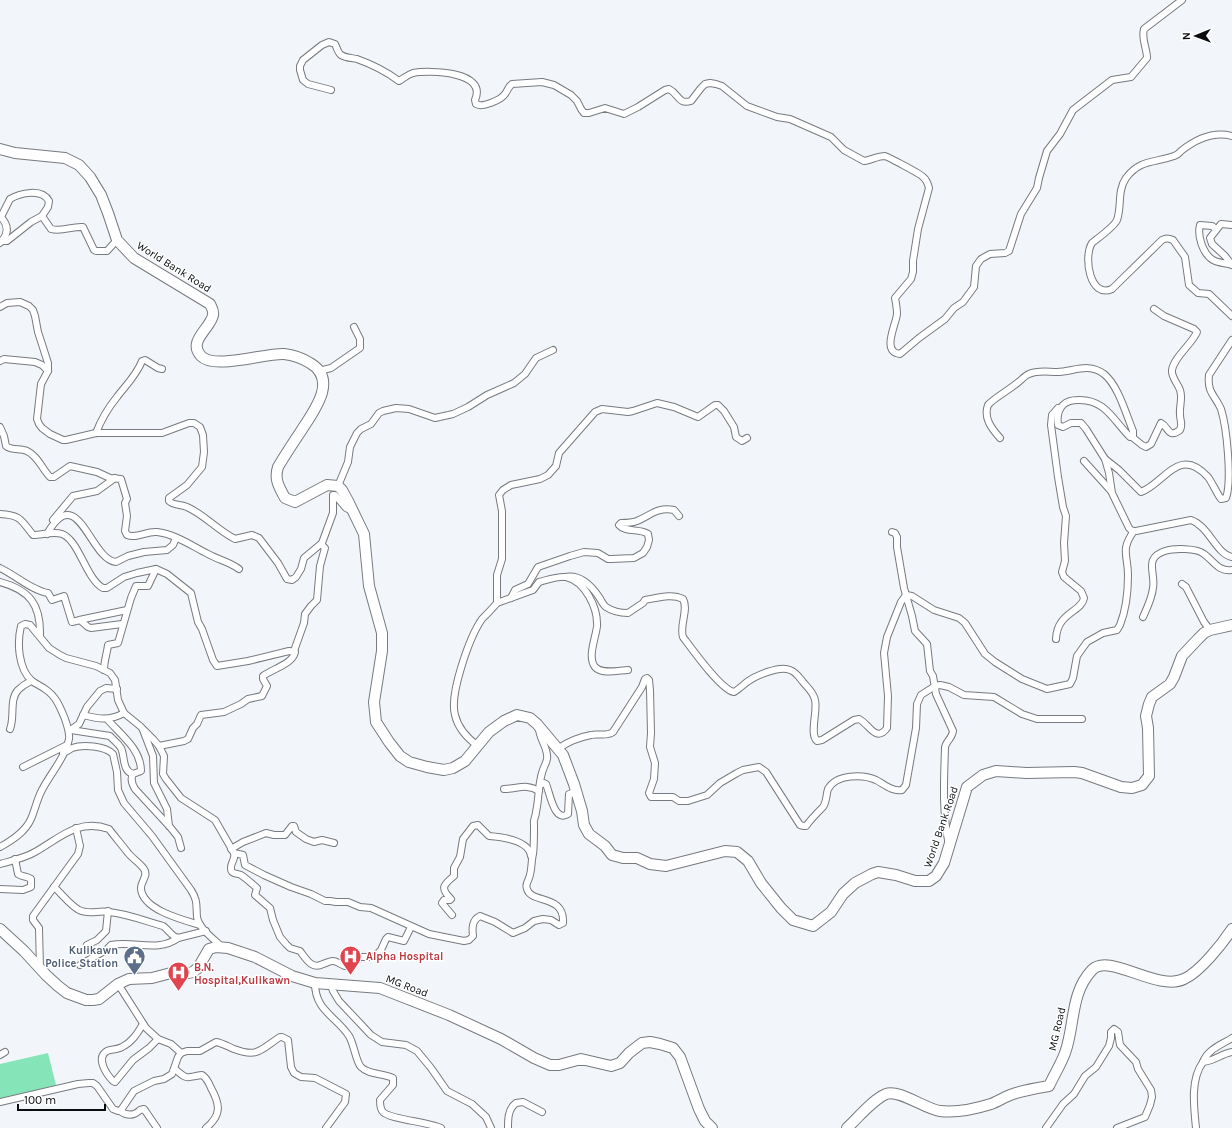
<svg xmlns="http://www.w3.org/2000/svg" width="1232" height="1128" font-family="Karla,sans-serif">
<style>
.pitch{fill:#85e4b8}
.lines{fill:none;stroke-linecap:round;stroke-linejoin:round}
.minor-casing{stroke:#777a7e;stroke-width:8}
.primary-casing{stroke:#777a7e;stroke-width:12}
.minor{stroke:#fff;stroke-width:6}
.primary{stroke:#fff;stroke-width:10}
.labels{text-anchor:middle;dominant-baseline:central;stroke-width:3;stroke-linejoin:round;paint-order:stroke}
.street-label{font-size:11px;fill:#0a0c0d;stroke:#fff}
.service-label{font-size:11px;font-weight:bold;fill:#4e5e75;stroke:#fff;text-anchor:end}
.health-label{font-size:11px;font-weight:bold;fill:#be3a42;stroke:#fff;text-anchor:start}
</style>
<rect width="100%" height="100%" fill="#f2f6fb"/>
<path class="pitch" d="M48,1053L56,1085L0,1099V1064Z"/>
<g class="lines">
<defs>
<g id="minor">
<path d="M331,90L308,84L303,80L300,70V66L303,60L322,45L329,42L335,44C337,48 338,53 341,55C346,58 352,58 357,59C371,64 387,72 399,81C404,78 407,75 413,73C429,70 488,71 475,100L476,104C482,108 501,100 505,94C508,90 508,87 512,84L542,82L554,85L571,95L577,101L581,109L584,113H589L605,108L624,114L638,107L665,90L669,89C679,94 678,105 691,101L701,88L705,84L710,83L716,84L722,86L747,106L777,117L790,119L831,137L844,150L864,161C871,160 878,156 885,156C888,157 921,174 923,177C927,180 928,184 929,188L918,229L913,261V272L911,279L895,298C896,303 897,309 897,314C896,325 881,352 900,354L919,338L945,319L954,308L963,302L974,287L976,266L981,259L990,254L1005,253L1009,251L1021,214L1037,188L1039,178L1047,151L1060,134L1073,110L1112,80L1131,77L1147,58C1147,48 1141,39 1144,29L1182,0"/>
<path d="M1232,136C1213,131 1196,139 1181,151C1179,153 1178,155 1174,156C1155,163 1140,159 1126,178C1117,191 1122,206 1117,220C1114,227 1098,238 1092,243C1083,257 1090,299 1112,289L1162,240C1166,238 1168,238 1173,240L1185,257L1189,285L1198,293L1209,294L1232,316"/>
<path d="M0,216C9,225 9,234 0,243"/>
<path d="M1,217L10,199C20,193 42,188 49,201L48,207L42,216L51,229C62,232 72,226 83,227L94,250L96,251H107L117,240"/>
<path d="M1232,225L1221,224L1210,238L1212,244L1225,256L1232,265"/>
<path d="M1216,229L1212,226L1200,225C1197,236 1203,254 1213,260C1218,263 1226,263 1232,265"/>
<path d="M0,241H7L31,222L42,216"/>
<path d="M0,307L7,303L20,302L29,306L33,310L35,316L38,332L48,363V371L41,384L37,419L39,424L42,428L50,434L63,440H66L96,433H162L189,423H194L200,427L203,435L204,452L202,467L187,485L169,498V501C174,506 181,504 187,507C205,515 217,530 235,539L252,535L259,538L278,563L287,579L292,580L296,577L301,569L304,558L322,543L333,513V495H335L346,508L352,511"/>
<path d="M0,361L4,359L35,362L42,365L48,371"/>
<path d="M319,371L331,368L360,348V339L354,327"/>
<path d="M0,427L4,436L6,446C12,451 20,448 27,451C38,456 42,469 50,477H54L70,466L97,472L110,478L121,479L127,499L125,503L127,516L125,531L127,535C137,539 146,531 157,532C175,534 192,546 208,554C219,560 230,562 239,569"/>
<path d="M96,433C101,420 108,408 117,397C126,385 136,376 142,361L145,360L158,368L162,369"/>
<path d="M1132,437L1142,445L1146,447L1151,444L1161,423C1169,427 1168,439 1180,430C1183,424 1180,420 1180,415C1179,406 1183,399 1180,390C1178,384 1171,377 1172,370C1174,357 1192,344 1197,332L1194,329L1164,316L1154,309"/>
<path d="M1000,438C992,429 983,418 988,405C995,397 1013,388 1022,379C1024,377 1026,375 1029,374C1038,370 1048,372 1057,372C1073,372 1088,362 1104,374C1118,385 1126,414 1133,431V436L1130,437C1113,420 1105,399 1078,400C1073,400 1067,401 1063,405C1058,410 1057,418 1058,425L1063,427L1071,423H1081L1086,429L1105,459L1109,473L1112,493L1129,528L1132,531H1136L1191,520C1209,526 1216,554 1232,557"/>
<path d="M1105,459L1119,470L1141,492C1165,483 1179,445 1208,477C1213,484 1216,492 1221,499L1226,498C1232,481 1227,428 1221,409C1215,395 1207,393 1209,375L1232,340"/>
<path d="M1084,461L1111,491"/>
<path d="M338,486L348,462L350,447L357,433L361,429L371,424L379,413L383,411L396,408L409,409L435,418L453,414L468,407L487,395L514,383L525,374L536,358L553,350"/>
<path d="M0,514C21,515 21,520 33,535C42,535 53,531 62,534C79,540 86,579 103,588H107L124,577L137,573L156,569L167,574L191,593L198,622L202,629L213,660L217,666L248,661L289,651L295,652C293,664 272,669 263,676V679L267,686L262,696L248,699L241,704L224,712L201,715L197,724L193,728L188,739L184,741L159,746"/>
<path d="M53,520L73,496L97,491L115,478"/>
<path d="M892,532L895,533L897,537V547L904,588L912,616L915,631L927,644L930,671L933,676L936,694L953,731C952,739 945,742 945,748C944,779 942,813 949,845"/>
<path d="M47,534C78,479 90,560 116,562L128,556L144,552L167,550L173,545L176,538"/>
<path d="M0,568C15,575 33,591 48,593L52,600L64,596L72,622L84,619L127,610"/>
<path d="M565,577C580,574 591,585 599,597C601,600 603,605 606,607C612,611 621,613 628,613L643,603L645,600C657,598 672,593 683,599C689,610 679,625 683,637C692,649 721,690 734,692C739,689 743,685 747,682C755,676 780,665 790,670C796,672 799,677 803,682C808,688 814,693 815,700C818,711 809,734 817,741L822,740L854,720L859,719C869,724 876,743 887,728L888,696L884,653L887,637L901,602L906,595L912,596L934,610L959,618L965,623L985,654L995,662L1022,679L1047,689L1070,684L1073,678L1077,656L1087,642L1103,633L1117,630L1120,625C1126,610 1128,591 1128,575C1128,555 1120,550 1134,531"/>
<path d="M0,582C30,590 41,605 40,636"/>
<path d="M1182,584L1186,587L1204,622L1210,630"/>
<path d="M511,598L515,590L528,584L538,567L570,556L584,552L598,553L608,559H611L634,558L643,553L647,547L649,540L648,534C640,528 626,533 619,525L621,523C626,523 632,523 637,521C651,515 657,507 674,510L679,516"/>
<path d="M497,603L533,590L539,582C547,580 558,576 566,577C585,581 598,608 597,626C596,637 587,657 595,667C602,675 620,670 628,670"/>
<path d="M1143,617C1147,608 1152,598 1153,588C1156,573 1143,558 1165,551C1174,548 1197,548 1204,554C1214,561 1218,572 1232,570"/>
<path d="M80,620L88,627L91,628L122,624"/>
<path d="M1056,639C1057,612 1082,612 1084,598L1081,591L1064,577L1062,572L1065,561L1064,543L1066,516L1063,507L1058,477L1051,425L1052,415L1058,408"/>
<path d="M294,651L304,623L305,614L311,606L317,600L320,566L325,548L321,544"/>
<path d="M104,670C104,661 107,654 108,645L118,643L131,598L136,586H148L156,569"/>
<path d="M83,715C98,719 110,721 124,713"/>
<path d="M107,719C120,734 141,749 141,771L133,774C130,779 132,784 135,789L170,827L178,837L181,848"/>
<path d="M10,729C15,717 9,700 18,690C22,686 27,683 31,681"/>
<path d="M71,730L110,736C113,740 118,743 121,748C125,756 122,771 133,774"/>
<path d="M143,730L153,756L154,783L167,809L169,826"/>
<path d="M69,731L79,724L87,707L100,691L106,688L117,689"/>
<path d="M478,746C467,738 458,728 455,715C449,694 470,636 482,619C487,614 492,609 497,603V575L502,559V511L499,495L503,490L511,485L540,479L548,475L556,466L559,453L595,412L602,409L628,412L633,411L657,403L674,407L698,417L715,405H718L724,411L734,427L736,437L742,441L747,438"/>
<path d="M559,748C568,742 580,737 591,735C598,733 606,737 613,732L642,687L645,679L647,678L649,680L650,690L651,733L650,747L655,763L654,779L649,793L651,797H673L679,801H688L707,795L720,783L737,773L743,770L759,767L766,772L800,825L804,826H806C811,819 817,813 823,807C827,801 826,795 828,789C836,774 863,774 876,780C884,784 892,792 902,790L906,785L916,728L917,704L921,695L935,686L940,685L949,687L964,695L994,697L1022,714L1037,719H1082"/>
<path d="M63,753C66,752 69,750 72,748C83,744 105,746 113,754L117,772L118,790L124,803L152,836L191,890C198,901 196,905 197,917C199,929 214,939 222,947"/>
<path d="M23,767L67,745"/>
<path d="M540,785L544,783L546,784C550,793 554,823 568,814L569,794L576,792"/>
<path d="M504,789C518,789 526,783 539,791"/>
<path d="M0,847C13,840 25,832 31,819C35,810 37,799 42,790C50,774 65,758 69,739C70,731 67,726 65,719C60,707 56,696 45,689C41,686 36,684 32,681C18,669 17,642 21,626L25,624L30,625L49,648L60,655L66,658L96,666L110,673L115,680L118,700L124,713L140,726L153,739L159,746L164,756L163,774L166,779L181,798L215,820L234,853L243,855L245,865L264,875L291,887L311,894L325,901H330L336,902H348L360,907L371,908L429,934L464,941L469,940L473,936C472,928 472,920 480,916L495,922L513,933L525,928L534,921L543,919L551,920L559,925L563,923C565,894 531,904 527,889C525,884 528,882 529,878C532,871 531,862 533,854C534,848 534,830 534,824C533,820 536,816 536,812C539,799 538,786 542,773C543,768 546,764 547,759C549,748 538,738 539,727"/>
<path d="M231,849L243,842L266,833L274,835H285L292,826H294L296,832L306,839L314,842L322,840L334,843"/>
<path d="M234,853C236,859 230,863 231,869C231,875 238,873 241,875C247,879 252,884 257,888L255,895L270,908L273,920L280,937L286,944L290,948L300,951C306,959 312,970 323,964C327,963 329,961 333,961C337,961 341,965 345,966L347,959L350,957H374L381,950L386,939L388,937L404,941L411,927"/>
<path d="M0,864C11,861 25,858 35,852C60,838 78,818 109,829C115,837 122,845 128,853C133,859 140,863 144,869C149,876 140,882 141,889C143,910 183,920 200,925"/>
<path d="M54,887C62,894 70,905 79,910C89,915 99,910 109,912C128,914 145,921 163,926C168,929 172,937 178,938L206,931"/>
<path d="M0,889L23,890L31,887V879C27,876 22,877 18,874L15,859"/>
<path d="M452,915L442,903L444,900H450L451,899C440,888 443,885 454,876V868L460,857L463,839L473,826L478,825L489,836C502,837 529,840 531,856"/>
<path d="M87,945L97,940L106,931L108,911"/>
<path d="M80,965L106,950L111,945C133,940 158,953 178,938"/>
<path d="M40,968L39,928L33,920V916L78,854L80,846L76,828"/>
<path d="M315,983C315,1011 336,1016 349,1036C354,1044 356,1062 361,1067C369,1075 383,1073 393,1078V1085L380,1100C380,1104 380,1109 383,1112C389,1119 429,1122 441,1128"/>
<path d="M118,984L146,1028L158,1039L171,1044L181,1053"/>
<path d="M331,985L333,991L339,1001L371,1035L382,1042L406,1045L417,1051L431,1068L447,1091L472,1104L486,1117L491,1128"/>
<path d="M143,1024C137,1034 132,1042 122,1047C117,1050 111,1049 107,1051C95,1058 107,1075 113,1081L115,1082L133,1060L149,1048L158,1039"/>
<path d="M0,1055L5,1052"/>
<path d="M1203,1062C1208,1049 1221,1045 1232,1038"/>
<path d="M175,1069C188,1081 187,1077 202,1075C207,1078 209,1083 211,1088C220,1104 222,1115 206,1128"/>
<path d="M0,1102L78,1084L89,1083H93L97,1086L113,1109L118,1111L121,1110L134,1091L154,1081L164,1079L172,1074L178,1057L181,1053L187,1051H200L216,1042C222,1043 227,1046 234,1049C258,1058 260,1050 280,1037H282L288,1040L291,1067L294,1073L301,1077L315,1078L346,1094L345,1102L326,1128"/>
<path d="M120,1111C127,1116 134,1116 140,1110L144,1109L157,1128"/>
<path d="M508,1128C508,1119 508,1109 516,1103L523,1102L542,1112"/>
<path d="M1046,1128L1063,1104L1074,1094L1085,1076L1096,1067L1109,1046L1111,1038V1032L1114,1029L1118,1032L1120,1045L1136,1062L1138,1069L1151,1090L1152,1097L1150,1105L1145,1117L1117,1128"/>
<path d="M1196,1128C1194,1107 1190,1080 1203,1062C1214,1061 1221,1054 1232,1052"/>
</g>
<g id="primary">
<path d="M0,149L15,153L65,158L79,165L90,177L101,195L108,213L117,240L134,258L210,304C212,308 214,311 213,315C211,328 187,341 201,356C214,370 265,353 284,354C293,355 302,358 310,363C339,380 313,412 301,431C293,443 285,455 278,467C274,479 279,487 285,498L295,502L327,485L338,486L342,490L348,501L364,534L369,586L382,633V651L374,702L376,722L389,742L400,756L409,762L427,767L444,770L453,768L465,761L489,732L504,721L517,715L530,718L537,724L563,755L574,784L582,811L584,825L589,834L605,846L612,855L623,858H637L650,864L666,866L725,851L737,852L748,861L761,883L781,908L793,920L813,926L831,912L843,894L855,883L872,874L878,872L896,875L915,881H929L936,876L944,863L967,787L983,775L996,771L1026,773L1074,772L1082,773L1121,787L1132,788L1142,785L1149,776L1148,728L1146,716L1149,704L1152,697L1170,684L1174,677L1182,656L1198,639L1204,633L1210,630L1232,625"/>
<path d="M0,929L24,951L46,975L58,986L67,993L86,1000H93L99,999L118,984L129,979L152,978L171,973L184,974L193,972L198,968L209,949L216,947L228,948L255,957L292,976L315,983L380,988L449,1015L501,1039L534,1058L550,1065H559L581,1059L611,1066L620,1063L629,1053L642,1043L650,1042L660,1044L673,1048L680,1057L699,1109L705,1121L712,1128"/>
<path d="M847,1128C859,1117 871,1101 886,1094C899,1089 925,1109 940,1111C957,1113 975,1109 991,1104C999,1101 1006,1096 1013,1094C1025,1090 1037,1088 1049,1086C1054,1075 1061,1064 1065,1053C1075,1026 1070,993 1092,970C1109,952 1157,992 1184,979C1200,972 1222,944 1232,929"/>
</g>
</defs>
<use href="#minor" class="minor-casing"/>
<use href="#primary" class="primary-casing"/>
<use href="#minor" class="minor"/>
<use href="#primary" class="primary"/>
</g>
<defs>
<symbol id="civic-pin" viewBox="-11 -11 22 30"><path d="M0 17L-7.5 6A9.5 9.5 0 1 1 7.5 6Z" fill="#5c6f8a" stroke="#fff"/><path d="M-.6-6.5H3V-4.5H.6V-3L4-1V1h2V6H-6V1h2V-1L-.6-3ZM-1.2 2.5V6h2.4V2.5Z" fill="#fff"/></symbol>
<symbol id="hospital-pin" viewBox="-11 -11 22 30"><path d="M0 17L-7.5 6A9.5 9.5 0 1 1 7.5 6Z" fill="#e0444e" stroke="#fff"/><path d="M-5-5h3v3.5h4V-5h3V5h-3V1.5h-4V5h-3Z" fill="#fff"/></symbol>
</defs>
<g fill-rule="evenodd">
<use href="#civic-pin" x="122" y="944" width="25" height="34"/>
<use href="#hospital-pin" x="338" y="944" width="25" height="34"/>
<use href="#hospital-pin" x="166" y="960" width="25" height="34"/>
</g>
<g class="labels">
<g class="street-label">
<text transform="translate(174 267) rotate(32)">World Bank Road</text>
<text transform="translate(941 827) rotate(-71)">World Bank Road</text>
<text transform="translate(407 986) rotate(21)">MG Road</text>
<text transform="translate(1057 1029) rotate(-77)">MG Road</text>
</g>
<g class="service-label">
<text x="118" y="950">Kulikawn<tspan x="118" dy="13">Police Station</tspan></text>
</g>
<g class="health-label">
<text x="366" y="956">Alpha Hospital</text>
<text x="194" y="967">B.N.<tspan x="194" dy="13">Hospital,Kulikawn</tspan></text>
</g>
</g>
<g transform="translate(1196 36) rotate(269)" stroke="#ffffff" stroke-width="3" paint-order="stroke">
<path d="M0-3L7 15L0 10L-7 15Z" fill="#0a0c0d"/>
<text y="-6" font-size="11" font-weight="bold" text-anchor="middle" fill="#0a0c0d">N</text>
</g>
<path d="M18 1104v6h87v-6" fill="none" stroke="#0a0c0d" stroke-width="2"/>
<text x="24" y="1104" font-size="12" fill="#0a0c0d" stroke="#ffffff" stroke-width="3" paint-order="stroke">100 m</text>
</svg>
